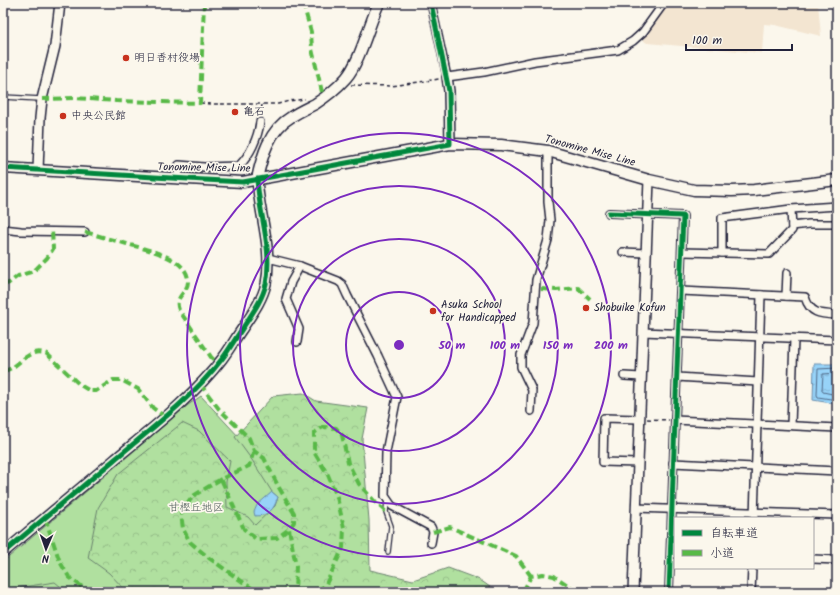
<svg xmlns="http://www.w3.org/2000/svg" width="840" height="595" font-family="Kalam,'Klee One',sans-serif">
<style>
.built{fill:#f3e5d1}
.green{fill:#b0e09f;stroke:#69816d}
.forest{fill:url(#forest-crowns);stroke:#69816d}
.water{fill:url(#water-ripples);stroke:#688cac}
.lines{fill:none;stroke-linecap:round;stroke-linejoin:round}
.shore{stroke:#516987;stroke-width:1}
.service-casing{stroke:#22223b;stroke-width:6}
.minor-casing{stroke:#22223b;stroke-width:10}
.tertiary-casing{stroke:#22223b;stroke-width:12}
.secondary-casing{stroke:#22223b;stroke-width:13}
.path{stroke:#22223b;stroke-width:1.5;stroke-dasharray:4 3;stroke-linecap:butt}
.service{stroke:#fbf7ec;stroke-width:3.5}
.minor{stroke:#fbf7ec;stroke-width:7}
.tertiary{stroke:#fbf7ec;stroke-width:9}
.secondary{stroke:#fbf7ec;stroke-width:10}
.quiet{stroke:#58b947;stroke-width:4;stroke-dasharray:8 4;stroke-linecap:butt}
.cycleway-casing{stroke:#fbf7ec;stroke-width:8}
.cycleway{stroke:#00873e;stroke-width:5}
.ring{fill:none;stroke:#7b2cbf;stroke-width:2}
.poi-dot{fill:#c8321e;stroke:#fbf7ec;stroke-width:1.5}
.labels{text-anchor:middle;dominant-baseline:central;stroke-width:3.5;stroke-linejoin:round;paint-order:stroke}
.poi-label{font-size:11px;fill:#22223b;stroke:#fbf7ec;text-anchor:start}
.street-label{font-size:11px;fill:#22223b;stroke:#fbf7ec}
.park-label{font-size:11px;fill:#4d5b59;stroke:#fbf7ec}
.centre{fill:#7b2cbf;stroke:#fbf7ec;stroke-width:2}
.ring-label{font-size:12px;text-anchor:middle;font-weight:bold;fill:#7b2cbf;stroke:#fbf7ec;stroke-width:3.5;stroke-linejoin:round;paint-order:stroke}
</style>
<defs>
<pattern id="forest-crowns" width="20" height="18" patternUnits="userSpaceOnUse"><rect width="20" height="18" fill="#b0e09f"/><path d="M2 6a3 3 0 1 1 6 0M12 15a3 3 0 1 1 6 0" fill="none" stroke="#97c08a"/></pattern>
<pattern id="water-ripples" width="26" height="14" patternUnits="userSpaceOnUse"><rect width="26" height="14" fill="#97d3f8"/><path d="M2 4q2-2 4 0t4 0M15 11q2-2 4 0t4 0" fill="none" stroke="#82b5d6"/></pattern>
</defs>
<rect width="100%" height="100%" fill="#fbf7ec"/>
<filter id="ink" filterUnits="userSpaceOnUse"><feTurbulence type="fractalNoise" baseFrequency=".025" numOctaves="2"/><feDisplacementMap in="SourceGraphic" scale="8" xChannelSelector="R" yChannelSelector="G"/><feConvolveMatrix kernelMatrix="1 2 1 2 8 2 1 2 1" color-interpolation-filters="sRGB"/></filter>
<g filter="url(#ink)">
<path class="built" d="M668,3H818L821,36L775,25L764,24L762,53L647,43L644,41L643,35Z"/>
<path class="green" d="M201,396L240,438L364,592H3V562L188,405Z"/>
<g class="forest">
<path d="M303,393L316,401L368,408L362,439L369,520L370,570L413,580L448,568L480,580L497,592H127L109,573L88,558L98,508L118,474L182,423L199,431L230,461L226,482L227,507L248,517L255,525L275,506L278,497L272,492L252,460L235,437L273,396Z"/>
<path d="M55,582L67,592H3L10,589Z"/>
</g>
<g class="water">
<path d="M814,364H837V404L813,400Z"/>
<path d="M272,492L278,497C274,509 269,516 255,516L254,512L257,505Z"/>
</g>
<g class="lines">
<g class="shore">
<path d="M837,368L818,369L817,395L818,397L837,400"/>
<path d="M837,373L823,374L822,390L823,392L837,395"/>
</g>
<defs>
<g id="service">
<path d="M3,97L41,99"/>
<path d="M387,500L386,512L391,526L388,552"/>
</g>
<g id="minor">
<path d="M431,3L447,77L484,72L535,61L618,50L633,41L643,32L664,3"/>
<path d="M178,179L179,165L204,167L239,166C250,155 258,138 260,122"/>
<path d="M609,213L683,216L675,420L669,592"/>
<path d="M792,226L809,224H837"/>
<path d="M3,229L21,231L85,232"/>
<path d="M623,252L646,253"/>
<path d="M682,252L769,254L792,230L791,209"/>
<path d="M722,253V218L791,209L837,206"/>
<path d="M268,258L300,266L338,281L342,284L347,295L378,356L397,397L386,452L385,496L392,506L431,527L433,532L431,543"/>
<path d="M681,291L805,297C810,314 820,314 837,315"/>
<path d="M786,296L787,273"/>
<path d="M643,332L837,340"/>
<path d="M297,342L299,329L286,299L291,282L300,266"/>
<path d="M624,376L641,377"/>
<path d="M677,377L758,382"/>
<path d="M531,411L532,390L521,367V355L533,323L536,280L548,240L550,220L548,202V151"/>
<path d="M675,420L837,428"/>
<path d="M791,425L794,339"/>
<path d="M638,463L603,462L604,418L639,419"/>
<path d="M673,463L837,471"/>
<path d="M636,508L837,515"/>
<path d="M754,518L761,295"/>
<path d="M813,559L837,560"/>
<path d="M751,592L752,568"/>
</g>
<g id="tertiary">
<path d="M447,77L449,91L450,144"/>
<path d="M38,170L40,118L42,99L55,46L60,3"/>
<path d="M3,553C40,522 77,491 114,460C151,429 192,398 222,359C229,350 235,339 242,329C251,315 262,301 266,284C273,249 259,214 257,179"/>
<path d="M633,592L649,180"/>
</g>
<g id="secondary">
<path d="M3,168L205,180L243,182L450,144L501,145L548,151L649,180L694,190L732,191L754,190L837,180"/>
<path d="M257,179C262,156 269,130 291,117C298,112 307,108 315,104C326,97 337,88 346,78C360,62 369,24 379,3"/>
</g>
</defs>
<use href="#service" class="service-casing"/>
<use href="#minor" class="minor-casing"/>
<use href="#tertiary" class="tertiary-casing"/>
<use href="#secondary" class="secondary-casing"/>
<g class="path">
<path d="M351,85L392,86L439,79"/>
<path d="M200,103L211,104H278L289,101L305,99"/>
<path d="M261,116L262,104"/>
<path d="M647,419L669,420"/>
</g>
<use href="#service" class="service"/>
<use href="#minor" class="minor"/>
<use href="#tertiary" class="tertiary"/>
<use href="#secondary" class="secondary"/>
<g class="quiet">
<path d="M303,3L311,32L312,49L322,92"/>
<path d="M42,99L75,98L116,101L200,103L204,3"/>
<path d="M85,232C99,236 113,240 127,244C144,249 187,257 188,280C189,293 173,296 179,310L211,357L218,364"/>
<path d="M3,285L9,283L18,276L34,271L47,258L53,249L52,230"/>
<path d="M541,289L556,290L578,288L590,299"/>
<path d="M3,371C20,369 26,346 47,354L80,385L90,391H96L113,380H121L138,389L153,408L165,417"/>
<path d="M200,384L219,409L249,438L254,451L264,458L278,486L294,513V522L289,529L296,566L295,592"/>
<path d="M254,451L249,466L221,479L244,529L256,539L277,538L289,529"/>
<path d="M221,479L193,496L181,513L183,529L190,542L209,558L257,592"/>
<path d="M45,518L60,562L69,577L89,592"/>
<path d="M433,532L450,527L516,556L531,576"/>
<path d="M318,592L326,584L343,548L344,528L337,497L328,475L314,452V433L323,427L336,428L342,435L348,463L359,484L377,504L386,512"/>
<path d="M525,592V588L531,576L543,574L554,576L578,592"/>
</g>
<defs>
<g id="cycleway">
<path d="M3,168L205,180L243,182L450,144L449,91L431,3"/>
<path d="M609,213L683,216L675,420L669,592"/>
<path d="M3,553C40,522 77,491 114,460C151,429 192,398 222,359C229,350 235,339 242,329C251,315 262,301 266,284C273,249 259,214 257,179"/>
</g>
</defs>
<use href="#cycleway" class="cycleway-casing"/>
<use href="#cycleway" class="cycleway"/>
</g>
</g>
<g class="ring">
<circle cx="399" cy="345" r="53"/>
<circle cx="399" cy="345" r="106"/>
<circle cx="399" cy="345" r="159"/>
<circle cx="399" cy="345" r="212"/>
</g>
<g class="poi-dot">
<circle cx="126" cy="58" r="4"/>
<circle cx="235" cy="112" r="4"/>
<circle cx="63" cy="116" r="4"/>
<circle cx="586" cy="308" r="4"/>
<circle cx="433" cy="311" r="4"/>
</g>
<g class="labels">
<g class="poi-label">
<text x="134" y="58">明日香村役場</text>
<text x="243" y="112">亀石</text>
<text x="71" y="116">中央公民館</text>
<text x="441" y="305">Asuka School<tspan x="441" dy="13">for Handicapped</tspan></text>
<text x="594" y="308">Shobuike Kofun</text>
</g>
<g class="street-label">
<text transform="translate(590 151) rotate(15)">Tonomine Mise Line</text>
<text transform="translate(204 168) rotate(1)">Tonomine Mise Line</text>
</g>
<g class="park-label">
<text x="196" y="508">甘樫丘地区</text>
</g>
</g>
<circle cx="399" cy="345" r="6" class="centre"/>
<g class="ring-label">
<text x="452" y="349">50 m</text>
<text x="505" y="349">100 m</text>
<text x="558" y="349">150 m</text>
<text x="611" y="349">200 m</text>
</g>
<rect width="840" height="595" fill="none" stroke="#fbf7ec" stroke-width="16"/>
<rect x="8" y="8" width="824" height="579" fill="none" stroke="#22223b" stroke-width="1.5" filter="url(#ink)"/>
<rect x="674" y="517" width="140" height="52" fill="#fbf7ec" stroke="#a4a2a5"/>
<rect x="682" y="530" width="20" height="6" fill="#00873e" stroke="#a4a2a5"/>
<text x="710" y="537" font-size="12" fill="#22223b">自転車道</text>
<rect x="682" y="550" width="20" height="6" fill="#58b947" stroke="#a4a2a5"/>
<text x="710" y="557" font-size="12" fill="#22223b">小道</text>
<g transform="translate(46 549) rotate(182)" stroke="#fbf7ec" stroke-width="3" paint-order="stroke">
<path d="M0-3L7 15L0 10L-7 15Z" fill="#22223b"/>
<text y="-6" font-size="11" font-weight="bold" text-anchor="middle" fill="#22223b">N</text>
</g>
<path d="M686 44v6h106v-6" fill="none" stroke="#22223b" stroke-width="2"/>
<text x="692" y="44" font-size="12" fill="#22223b" stroke="#fbf7ec" stroke-width="3" paint-order="stroke">100 m</text>
</svg>
